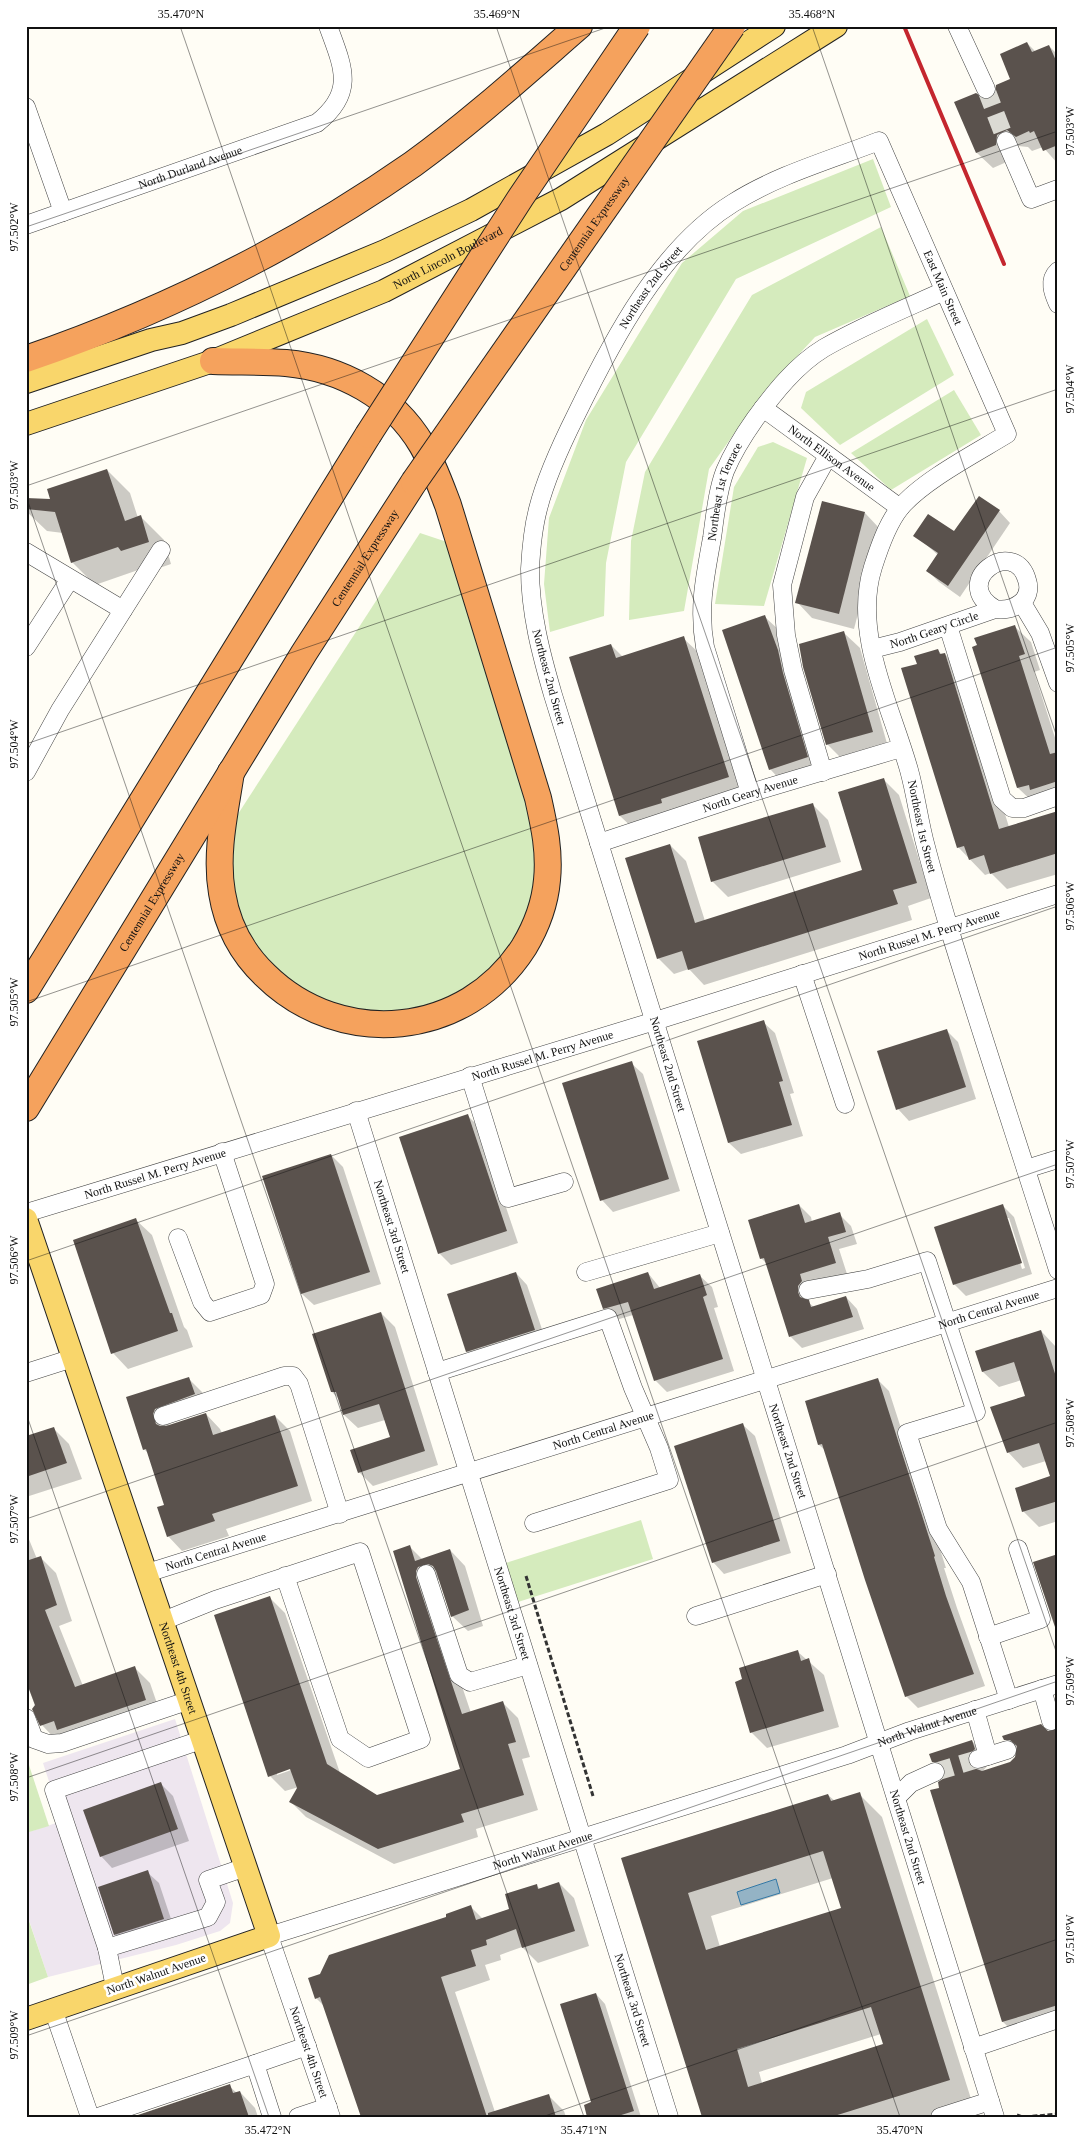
<svg xmlns="http://www.w3.org/2000/svg" width="1084" height="2143" font-family="Georgia,serif">
<style>
.industrial{fill:#eee6ef}
.green{fill:#d5ebbd}
.water{fill:#b9e0f7;stroke:#3f96cf}
.shadow{fill:#0003;fill-rule:evenodd}
.building{fill:#5a524d;fill-rule:evenodd}
.lines{fill:none;stroke-linecap:round;stroke-linejoin:round}
.minor-tunnel{stroke:#dbdad3;stroke-width:18;stroke-dasharray:18 9;stroke-linecap:butt}
.minor-casing{stroke:#444;stroke-width:19}
.major-casing{stroke:#222;stroke-width:24}
.highway-casing{stroke:#222;stroke-width:28}
.path{stroke:#333;stroke-width:3;stroke-dasharray:5 2.5;stroke-linecap:butt}
.minor{stroke:#fff;stroke-width:18}
.major{stroke:#f9d66b;stroke-width:22}
.highway{stroke:#f5a25d;stroke-width:26}
.rail{stroke:#c4262e;stroke-width:4}
.highway-bridge-casing{stroke:#222;stroke-width:28;stroke-linecap:butt}
.highway-bridge{stroke:#f5a25d;stroke-width:26}
.ticks{fill:none;stroke:#111;stroke-width:1;stroke-opacity:0.45}
.labels{text-anchor:middle;dominant-baseline:central;stroke-width:5;stroke-linejoin:round;paint-order:stroke}
.street-label{font-size:12px;fill:#111;stroke:#fff}
.neatline{fill:none;stroke:#111;stroke-width:2}
.ticks-label{font-size:12px;text-anchor:middle;fill:#111}
</style>
<rect width="100%" height="100%" fill="#fffdf5"/>
<path class="industrial" d="M175,1719L233,1903L230,1923L220,1931L176,1945L48,1977L26,1911V1833L62,1821L43,1763Z"/>
<g class="green">
<path d="M873,159L891,207L736,279L626,462L606,563L604,616L550,632L544,584L549,518L586,420L682,263L743,211Z"/>
<path d="M881,227L910,296L815,337L763,393L709,469L684,611L629,620L631,541L645,472L752,295Z"/>
<path d="M927,319L954,375L840,445L801,408L806,392Z"/>
<path d="M954,390L981,435L891,490L851,453Z"/>
<path d="M773,442L807,458L764,606L715,604L734,487L758,447Z"/>
<path d="M420,533L447,542L529,803L539,870L525,925L490,973L441,1005L392,1015L334,1007L288,982L250,939L234,900L231,837L238,814Z"/>
<path d="M641,1520L653,1559L518,1602L506,1563Z"/>
<path d="M26,1756L49,1826L26,1833Z"/>
<path d="M26,1912L48,1977L26,1985Z"/>
</g>
<path class="water" d="M776,1879L780,1893L741,1905L737,1892Z"/>
<g class="shadow">
<path d="M1027,43L1036,52L1049,46L1058,55V164L1043,147L1032,151L1028,147L1018,146L1012,151L1011,160L993,168L977,153L956,103L980,99L990,100L1012,79Z"/>
<path d="M107,470L130,493L138,518L141,517L164,540L171,564L145,573L141,569L95,585L72,562L63,533L47,531L26,511V499L52,500Z"/>
<path d="M999,511L1010,523L960,597L939,582L927,570L938,555L915,535L955,533Z"/>
<path d="M865,513L880,529L854,629L812,618L797,602Z"/>
<path d="M765,617L781,632L822,773L785,785L770,769Z"/>
<path d="M1015,627L1031,642L1040,670L1034,672L1058,747V801L1034,803L1018,788L974,648Z"/>
<path d="M844,633L860,648L888,747L843,760L827,744Z"/>
<path d="M683,638L699,653L744,793L636,831L620,816L570,658L611,645L623,657Z"/>
<path d="M938,650L942,655L945,654L960,670L1009,827L1058,812V874L1007,889L991,873L985,875L958,847L918,665Z"/>
<path d="M883,779L899,795L931,898L908,906L912,920L704,985L689,969L674,974L658,958L670,845L686,861L705,921L864,871Z"/>
<path d="M812,804L828,820L841,862L728,897L712,881Z"/>
<path d="M763,1022L775,1033L794,1093L790,1094L803,1136L741,1154L729,1143L699,1042Z"/>
<path d="M946,1030L958,1042L976,1099L909,1121L898,1109Z"/>
<path d="M631,1063L643,1074L680,1191L613,1212L602,1200Z"/>
<path d="M468,1116L479,1127L518,1243L451,1265L439,1253Z"/>
<path d="M331,1155L343,1167L381,1284L314,1305L302,1294L264,1177Z"/>
<path d="M799,1205L811,1217L812,1222L839,1214L851,1226L857,1244L839,1249L847,1274L809,1298V1303L814,1307L846,1297L857,1309L864,1329L802,1348L791,1337L768,1265L761,1258Z"/>
<path d="M1003,1206L1014,1217L1032,1274L966,1296L954,1284ZM1006,1218H1009L1025,1268L1022,1269Z"/>
<path d="M136,1220L152,1235L184,1327L187,1330L193,1347L128,1369L113,1353Z"/>
<path d="M516,1273L527,1285L546,1341L479,1363L467,1351Z"/>
<path d="M648,1273L660,1288L700,1276L712,1287L718,1307L714,1308L734,1371L667,1392L655,1380L633,1315L616,1320L604,1308Z"/>
<path d="M381,1313L395,1327L438,1465L373,1486L359,1472L391,1438L385,1420L358,1428L344,1415L339,1399L332,1392Z"/>
<path d="M1041,1331L1056,1347L1058,1352V1521L1039,1527L1023,1511L1052,1477L1046,1461L1023,1468L1008,1452L1027,1397L1022,1380L999,1387L983,1372L977,1352Z"/>
<path d="M188,1378L203,1393L209,1409L170,1423L168,1427L206,1414L220,1429L222,1433L275,1416L290,1431L312,1501L226,1529L229,1536L182,1551L168,1536L166,1506L149,1454L144,1449L127,1398Z"/>
<path d="M878,1380L889,1391L946,1568H944L957,1608L985,1686L918,1708L906,1696L826,1451L819,1445L806,1402Z"/>
<path d="M743,1425L755,1436L791,1553L724,1574L713,1562Z"/>
<path d="M53,1428L69,1444L82,1479L26,1497V1438Z"/>
<path d="M26,1532L37,1559L41,1558L56,1573L72,1621L59,1626L83,1686L135,1668L150,1683L161,1715L57,1741L42,1725L26,1681Z"/>
<path d="M410,1547L423,1560L450,1550L465,1566L483,1626L468,1631L452,1616L440,1579L434,1582L431,1594L471,1713L503,1703L518,1718L530,1757L522,1759L538,1810L476,1829L478,1837L394,1864L306,1817L291,1802L299,1787L285,1791L270,1776V1598L285,1613L340,1773L377,1796L461,1769L394,1552ZM296,1766L297,1768L277,1775V1773Z"/>
<path d="M798,1652L824,1675L839,1727L767,1748L751,1732Z"/>
<path d="M1058,1729V2025L1019,2037L1003,2022L932,1791L941,1789L945,1774L933,1761L972,1741L987,1757L989,1764L982,1772L1011,1763L1016,1757L1017,1752L1005,1739Z"/>
<path d="M161,1784L173,1796L189,1841L112,1868L101,1856Z"/>
<path d="M859,1794L882,1817L972,2102L926,2117H703L623,1859L828,1795L835,1801ZM833,1878L842,1909L720,1947L711,1916ZM881,2034L885,2045L762,2083L759,2072Z"/>
<path d="M147,1872L159,1883L175,1931L127,1946L115,1934Z"/>
<path d="M559,1883L574,1898L589,1946L538,1963L522,1947L500,1955L501,1960L485,1965L490,1980L455,1992L495,2112L549,2096L564,2111L566,2117H362L325,2007L316,1998L448,1918L471,1907L483,1919L511,1909L536,1885L540,1889Z"/>
<path d="M596,1994L605,2004L641,2117H589L593,2103Z"/>
<path d="M229,2086L237,2093L240,2092L255,2108L258,2117H139Z"/>
</g>
<g class="building">
<path d="M1027,42L1032,52L1049,45L1058,65V145L1043,151L1034,131L1030,133L1029,131L1016,137L1007,130L997,135L996,145L976,153L954,102L976,93L985,99L994,96L996,85L1010,79L1000,54Z"/>
<path d="M107,469L125,521L141,515L149,542L121,551L118,547L71,563L55,512L26,509V498L50,499L47,489Z"/>
<path d="M979,496L1000,510L948,586L926,571L938,553L913,536L928,514L954,531Z"/>
<path d="M822,501L865,512L839,614L795,603Z"/>
<path d="M765,615L778,650L783,673L808,757L769,770L722,630Z"/>
<path d="M1015,625L1025,654L1019,656L1050,754L1058,752V781L1030,790L1029,785L1017,788L972,647L977,645L974,638Z"/>
<path d="M844,631L873,732L826,745L803,667L799,644Z"/>
<path d="M684,636L729,777L661,799L662,803L619,816L569,657L611,644L616,658Z"/>
<path d="M938,649L940,654L945,653L999,829L1058,811V853L990,874L984,855L969,860L964,846L957,848L901,668L917,664L914,656Z"/>
<path d="M884,778L917,883L893,890L898,904L688,970L682,951L657,959L625,858L670,844L695,923L862,870L838,792Z"/>
<path d="M813,803L826,847L711,882L698,837Z"/>
<path d="M764,1020L783,1081L779,1082L792,1125L728,1143L697,1041Z"/>
<path d="M947,1029L966,1087L896,1110L877,1051Z"/>
<path d="M632,1061L669,1179L600,1201L562,1083Z"/>
<path d="M468,1114L507,1231L438,1254L399,1137Z"/>
<path d="M331,1154L370,1272L301,1294L262,1176Z"/>
<path d="M799,1204L805,1223L840,1212L846,1232L828,1237L836,1263L800,1274L802,1281L798,1286V1292L800,1297L809,1300L811,1307L846,1296L853,1317L789,1337L764,1258L760,1259L748,1220Z"/>
<path d="M1003,1204L1022,1263L953,1285L934,1227Z"/>
<path d="M136,1218L170,1313H172L178,1331L111,1354L73,1240Z"/>
<path d="M516,1272L535,1330L466,1352L447,1294Z"/>
<path d="M648,1272L654,1289L700,1274L707,1295L703,1297L723,1359L654,1381L628,1302L603,1309L596,1289Z"/>
<path d="M381,1312L425,1451L358,1473L350,1450L390,1437L379,1404L343,1415L336,1392H331L312,1334Z"/>
<path d="M1041,1330L1058,1383V1501L1022,1512L1015,1488L1050,1476L1039,1443L1007,1453L990,1407L1025,1396L1014,1362L982,1372L975,1351Z"/>
<path d="M189,1377L195,1394L155,1409L153,1414L156,1424L160,1426H166L206,1413L213,1435L275,1415L298,1486L212,1514L215,1521L167,1537L157,1507L164,1505L146,1449L143,1450L126,1397Z"/>
<path d="M878,1378L935,1556L934,1557L946,1596L974,1674L905,1697L865,1580L822,1444L818,1445L805,1401Z"/>
<path d="M743,1423L780,1541L712,1563L674,1446Z"/>
<path d="M54,1427L67,1463L26,1477V1436Z"/>
<path d="M410,1545L415,1561L450,1549L469,1610L451,1617L436,1571L433,1566L428,1564L418,1567L416,1571V1577L462,1714L503,1701L516,1742L508,1744L524,1795L461,1814L464,1822L378,1849L289,1802L297,1788L290,1769L268,1777L214,1615L270,1596L327,1764L377,1795L460,1769L393,1551Z"/>
<path d="M1058,1554V1626L1055,1627L1033,1562Z"/>
<path d="M41,1556L57,1605L45,1610L75,1687L135,1666L146,1700L57,1730L54,1721L40,1726L32,1709L35,1705L26,1681V1561Z"/>
<path d="M798,1650L801,1661L809,1658L824,1711L750,1733L735,1682L742,1679L739,1668Z"/>
<path d="M1041,1724L1048,1731L1058,1729V2005L1002,2022L930,1790L939,1788L938,1782L944,1778L945,1768L941,1763L932,1762L929,1754L972,1740L975,1749L968,1756V1762L971,1767L982,1771L1010,1762L1015,1757L1017,1746L1010,1740H1004L1002,1736Z"/>
<path d="M161,1782L178,1829L100,1857L83,1810Z"/>
<path d="M860,1792L950,2080L831,2117H702L621,1858L828,1794L831,1801ZM823,1851L841,1908L706,1950L688,1893ZM871,2007L883,2044L748,2087L737,2049Z"/>
<path d="M148,1870L164,1919L114,1935L98,1887Z"/>
<path d="M559,1882L575,1931L522,1948L516,1929L486,1940L487,1945L471,1950L476,1966L441,1977L487,2117H361L320,1997L315,1999L308,1978L320,1974L329,1955L446,1917V1914L471,1905L476,1920L509,1909L505,1894L537,1884L538,1889Z"/>
<path d="M596,1993L634,2111L615,2117H587L584,2105L591,2102L560,2004Z"/>
<path d="M230,2084L233,2093L240,2091L249,2117H132Z"/>
<path d="M549,2094L556,2117H488V2113Z"/>
</g>
<g class="lines">
<g class="minor-tunnel">
<path d="M986,89L1006,141"/>
<path d="M935,1772L978,1759"/>
</g>
<defs>
<g id="minor">
<path d="M957,26L986,89"/>
<path d="M26,107L63,212"/>
<path d="M1006,141L1031,199L1058,189"/>
<path id="s1" d="M26,225L317,123C356,92 343,67 328,26"/>
<path d="M1058,271C1048,280 1053,293 1058,304"/>
<path id="s2" d="M763,408L900,508"/>
<path d="M26,552L123,610"/>
<path d="M1022,603L1040,633L1058,683"/>
<path d="M948,626L1002,799L1012,808H1024L1058,796"/>
<path d="M26,647L70,579"/>
<path id="s3" d="M872,649L900,642L995,609C1012,612 1034,601 1027,580C1014,535 949,582 995,609"/>
<path d="M26,772L60,710L161,550"/>
<path d="M823,772L793,670L786,635L782,585L805,497L828,456"/>
<path id="s4" d="M750,793L705,647C698,608 705,577 712,538C715,517 717,492 725,471C733,452 743,436 755,419C774,393 796,365 824,348C862,326 904,309 944,291"/>
<path id="s5" d="M599,843L750,793L901,748"/>
<path d="M802,974L845,1104"/>
<path d="M470,1076L508,1198L564,1182"/>
<path id="s6" d="M356,1111L669,2117"/>
<path d="M1026,1169L1058,1159"/>
<path id="s7" d="M26,1213L655,1021L1058,894"/>
<path d="M178,1238L202,1302L210,1312L261,1295L265,1284L222,1152"/>
<path d="M586,1272L720,1233"/>
<path d="M808,1290L868,1279L927,1261L976,1412L907,1433L938,1529L971,1582L1009,1700"/>
<path d="M437,1372L608,1318L633,1388L659,1448L669,1480L534,1523"/>
<path d="M26,1373L73,1358"/>
<path d="M163,1416L284,1376H293L299,1384L340,1514"/>
<path id="s8" d="M147,1573L1058,1288"/>
<path d="M426,1574L459,1675L470,1682L528,1665"/>
<path d="M696,1616L827,1574"/>
<path d="M163,1621L215,1600L360,1552L421,1739L368,1758L340,1739L285,1576"/>
<path d="M988,1637L1041,1619L1018,1549"/>
<path d="M1042,1689L1051,1721"/>
<path d="M975,1710L988,1756L978,1759"/>
<path d="M26,1718L34,1739L48,1744L62,1743L190,1700"/>
<path d="M988,1756L1007,1750"/>
<path d="M896,1798L911,1783L935,1772"/>
<path d="M107,1948L208,1917L216,1902L208,1880L246,1867"/>
<path d="M115,1987L107,1948L54,1790L204,1739"/>
<path d="M53,2009L90,2117"/>
<path d="M973,2048L1058,2019"/>
<path d="M255,2064L307,2046"/>
<path d="M98,2117L255,2064L272,2117"/>
<path d="M298,2117L328,2107"/>
<path id="s9" d="M331,2117L269,1936L847,1755L910,1731L1058,1684"/>
<path d="M940,2117L990,2101"/>
<path id="s10" d="M995,2117L553,695C541,654 530,612 530,569C531,550 533,528 538,509C546,477 561,445 576,415C612,341 660,248 733,203C777,175 830,160 879,141L1007,434C976,453 922,481 900,508C887,524 879,548 873,567C852,633 891,706 909,770C916,795 919,822 926,847C933,874 941,901 949,928C984,1042 1022,1156 1058,1270"/>
</g>
<g id="major">
<path d="M26,382L151,340L182,333L231,315L385,251L471,210L607,134L774,26"/>
<path id="s11" d="M26,424L213,361L384,291L561,199L836,26"/>
<path id="s12" d="M26,1219L269,1936L26,2019"/>
</g>
<g id="highway">
<path d="M26,359C163,312 294,247 413,164C471,122 525,73 579,26"/>
<path d="M213,361C237,362 261,361 286,363C341,368 393,396 422,445C433,464 440,484 448,505L538,798C544,825 550,851 547,880C545,903 536,927 524,947C466,1038 341,1050 265,975C242,953 227,924 222,893C215,853 225,812 231,772"/>
<path d="M26,990L368,435"/>
<path id="s13" d="M26,1108L304,653L414,482"/>
</g>
</defs>
<use href="#minor" class="minor-casing"/>
<use href="#major" class="major-casing"/>
<use href="#highway" class="highway-casing"/>
<g class="path">
<path d="M526,1576L593,1796"/>
<path d="M1017,2115L1023,2117"/>
<path d="M1025,2117L1058,2114"/>
</g>
<use href="#minor" class="minor"/>
<use href="#major" class="major"/>
<use href="#highway" class="highway"/>
<path class="rail" d="M904,26L1004,264"/>
<defs>
<g id="highway-bridge">
<path d="M368,435L521,197L637,26"/>
<path id="s14" d="M414,482L732,26"/>
</g>
</defs>
<use href="#highway-bridge" class="highway-bridge-casing"/>
<use href="#highway-bridge" class="highway-bridge"/>
</g>
<path class="ticks" d="M180,26L900,2117M496,26L1058,1657M812,26L1058,740M26,227L611,26M26,486L1058,131M26,496L584,2117M26,744L1058,389M26,1002L1058,647M26,1261L1058,906M26,1413L269,2117M26,1519L1058,1164M26,1778L1058,1422M26,2036L1058,1681M542,2117L1058,1939"/>
<g class="labels">
<g class="street-label">
<text stroke="none"><textPath href="#s1" startOffset="174">North Durland Avenue</textPath></text>
<text stroke="none"><textPath href="#s14" startOffset="315">Centennial Expressway</textPath></text>
<text stroke="none"><textPath href="#s11" startOffset="454">North Lincoln Boulevard</textPath></text>
<text stroke="none"><textPath href="#s10" startOffset="1928">Northeast 2nd Street</textPath></text>
<text stroke="none"><textPath href="#s10" startOffset="2366">East Main Street</textPath></text>
<text stroke="none"><textPath href="#s2" startOffset="85">North Ellison Avenue</textPath></text>
<text stroke="none"><textPath href="#s4" startOffset="311">Northeast 1st Terrace</textPath></text>
<text stroke="none"><textPath href="#s13" startOffset="646">Centennial Expressway</textPath></text>
<text stroke="none"><textPath href="#s3" startOffset="65">North Geary Circle</textPath></text>
<text transform="translate(549 677) rotate(75)">Northeast 2nd Street</text>
<text stroke="none"><textPath href="#s5" startOffset="159">North Geary Avenue</textPath></text>
<text stroke="none"><textPath href="#s10" startOffset="2989">Northeast 1st Street</textPath></text>
<text stroke="none"><textPath href="#s13" startOffset="241">Centennial Expressway</textPath></text>
<text stroke="none"><textPath href="#s7" startOffset="945">North Russel M. Perry Avenue</textPath></text>
<text stroke="none"><textPath href="#s7" startOffset="540">North Russel M. Perry Avenue</textPath></text>
<text transform="translate(668 1064) rotate(73)">Northeast 2nd Street</text>
<text stroke="none"><textPath href="#s7" startOffset="135">North Russel M. Perry Avenue</textPath></text>
<text stroke="none"><textPath href="#s6" startOffset="121">Northeast 3rd Street</textPath></text>
<text stroke="none"><textPath href="#s8" startOffset="882">North Central Avenue</textPath></text>
<text stroke="none"><textPath href="#s8" startOffset="478">North Central Avenue</textPath></text>
<text transform="translate(788 1451) rotate(72)">Northeast 2nd Street</text>
<text stroke="none"><textPath href="#s8" startOffset="72">North Central Avenue</textPath></text>
<text stroke="none"><textPath href="#s6" startOffset="526">Northeast 3rd Street</textPath></text>
<text stroke="none"><textPath href="#s12" startOffset="474">Northeast 4th Street</textPath></text>
<text stroke="none"><textPath href="#s9" startOffset="882">North Walnut Avenue</textPath></text>
<text transform="translate(908 1837) rotate(73)">Northeast 2nd Street</text>
<text stroke="none"><textPath href="#s9" startOffset="478">North Walnut Avenue</textPath></text>
<text transform="translate(156 1974) rotate(-19)">North Walnut Avenue</text>
<text stroke="none"><textPath href="#s6" startOffset="931">Northeast 3rd Street</textPath></text>
<text transform="translate(309 2052) rotate(71)">Northeast 4th Street</text>
</g>
</g>
<rect width="1084" height="2143" fill="none" stroke="#ffffff" stroke-width="55"/>
<rect x="28" y="28" width="1028" height="2088" class="neatline"/>
<g class="ticks-label">
<text x="181" y="18">35.470°N</text>
<text x="497" y="18">35.469°N</text>
<text x="812" y="18">35.468°N</text>
<text transform="translate(1070 131) rotate(-90)" y="4">97.503°W</text>
<text transform="translate(14 227) rotate(-90)" y="4">97.502°W</text>
<text transform="translate(1070 389) rotate(-90)" y="4">97.504°W</text>
<text transform="translate(14 485) rotate(-90)" y="4">97.503°W</text>
<text transform="translate(1070 648) rotate(-90)" y="4">97.505°W</text>
<text transform="translate(14 744) rotate(-90)" y="4">97.504°W</text>
<text transform="translate(1070 906) rotate(-90)" y="4">97.506°W</text>
<text transform="translate(14 1002) rotate(-90)" y="4">97.505°W</text>
<text transform="translate(1070 1164) rotate(-90)" y="4">97.507°W</text>
<text transform="translate(14 1260) rotate(-90)" y="4">97.506°W</text>
<text transform="translate(1070 1423) rotate(-90)" y="4">97.508°W</text>
<text transform="translate(14 1519) rotate(-90)" y="4">97.507°W</text>
<text transform="translate(1070 1681) rotate(-90)" y="4">97.509°W</text>
<text transform="translate(14 1777) rotate(-90)" y="4">97.508°W</text>
<text transform="translate(1070 1939) rotate(-90)" y="4">97.510°W</text>
<text transform="translate(14 2035) rotate(-90)" y="4">97.509°W</text>
<text x="268" y="2134">35.472°N</text>
<text x="584" y="2134">35.471°N</text>
<text x="900" y="2134">35.470°N</text>
</g>
</svg>
